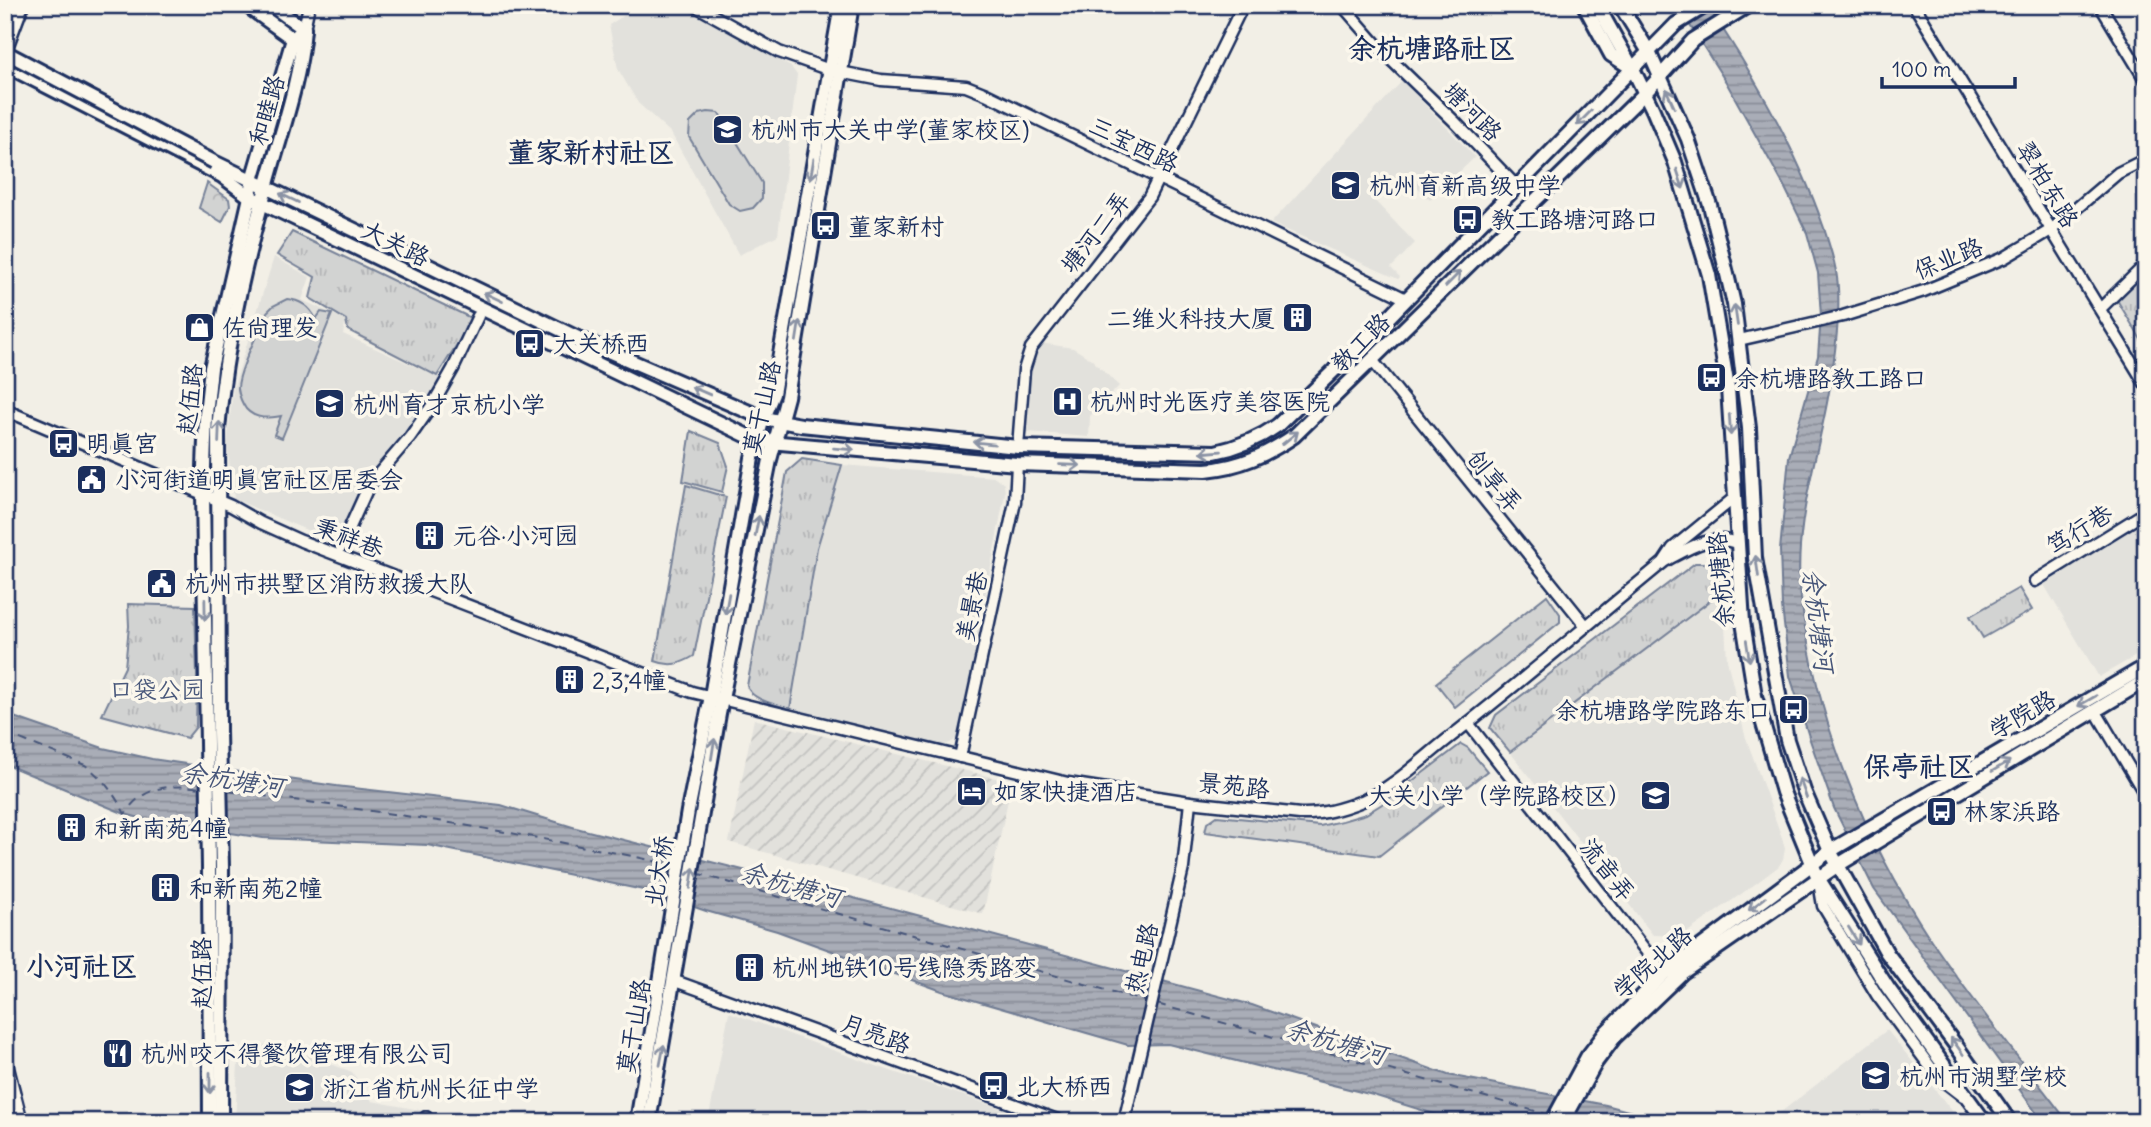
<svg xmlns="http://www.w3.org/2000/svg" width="2151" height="1127" font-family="Delius,'LXGW WenKai TC',sans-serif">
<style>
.built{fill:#e2e1dc}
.industrial{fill:url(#industrial-furrows)}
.grass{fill:url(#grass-tufts);stroke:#768198;stroke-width:2}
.forest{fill:url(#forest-crowns);stroke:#768198;stroke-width:2}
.pitch{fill:#d2d3d2;stroke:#768198;stroke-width:2}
.water{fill:url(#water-rules);stroke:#707b93;stroke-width:2}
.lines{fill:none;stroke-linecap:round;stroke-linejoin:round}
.ferry{stroke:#465579;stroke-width:2;stroke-dasharray:9 7;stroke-linecap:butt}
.minor-casing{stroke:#1b2f5e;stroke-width:15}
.major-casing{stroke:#1b2f5e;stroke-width:18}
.minor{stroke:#fbf7ec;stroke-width:10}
.major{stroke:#fbf7ec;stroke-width:12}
.major-bridge-casing{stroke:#1b2f5e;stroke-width:18;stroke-linecap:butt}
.major-bridge{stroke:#fbf7ec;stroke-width:12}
.oneway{stroke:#8b93a5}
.labels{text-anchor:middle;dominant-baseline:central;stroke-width:7;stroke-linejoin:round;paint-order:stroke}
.street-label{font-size:24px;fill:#1b2f5e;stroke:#fbf7ec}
.poi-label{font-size:24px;fill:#1b2f5e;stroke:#fbf7ec;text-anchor:start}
.park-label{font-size:24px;fill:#49587b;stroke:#fbf7ec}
.water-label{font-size:26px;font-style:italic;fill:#465579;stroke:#fbf7ec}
.quarter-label{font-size:28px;font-weight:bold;fill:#1b2f5e;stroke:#fbf7ec}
</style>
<defs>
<pattern id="industrial-furrows" width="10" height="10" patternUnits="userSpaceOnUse" patternTransform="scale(1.75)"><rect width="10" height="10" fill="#e2e1dc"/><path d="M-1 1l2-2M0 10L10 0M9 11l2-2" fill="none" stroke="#c1c1bf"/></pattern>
<pattern id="grass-tufts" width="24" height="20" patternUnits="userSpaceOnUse" patternTransform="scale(1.75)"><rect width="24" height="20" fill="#d2d3d2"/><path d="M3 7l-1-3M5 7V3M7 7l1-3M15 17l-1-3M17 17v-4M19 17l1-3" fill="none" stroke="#b4b5b7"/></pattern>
<pattern id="forest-crowns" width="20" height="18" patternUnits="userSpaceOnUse" patternTransform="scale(1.75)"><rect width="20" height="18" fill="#d2d3d2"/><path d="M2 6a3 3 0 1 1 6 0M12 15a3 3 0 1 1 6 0" fill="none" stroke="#b4b5b7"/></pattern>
<pattern id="water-rules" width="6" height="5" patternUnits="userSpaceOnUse" patternTransform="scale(1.75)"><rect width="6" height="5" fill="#a9adb7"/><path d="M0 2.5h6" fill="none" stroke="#898d98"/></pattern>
</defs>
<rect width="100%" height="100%" fill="#f2efe6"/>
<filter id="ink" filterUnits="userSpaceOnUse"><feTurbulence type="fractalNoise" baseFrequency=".0143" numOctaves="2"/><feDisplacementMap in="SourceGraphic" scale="14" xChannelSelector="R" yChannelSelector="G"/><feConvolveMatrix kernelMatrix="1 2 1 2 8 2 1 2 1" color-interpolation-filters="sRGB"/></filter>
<g filter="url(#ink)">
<g class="built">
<path d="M640,5H682L791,67L797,75L778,235L739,255L671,133L638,103L618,69L609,25Z"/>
<path d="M1402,81L1475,157L1430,200L1402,171L1373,199L1415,243L1391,268L1400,277L1398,279L1271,223Z"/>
<path d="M274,257L310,277L302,300L346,320L343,334L445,380L355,513L337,543L234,499L227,444L233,389Z"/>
<path d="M1040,343L1073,348L1091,359L1119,386L1090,416L1089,437L1028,432L1030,368L1032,358Z"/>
<path d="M842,465L995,477L1004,484L1005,493L958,738L950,743L941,746L790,709L817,548Z"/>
<path d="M2146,520V650L2099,677L2043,583Z"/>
<path d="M1723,591L1727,660L1745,735L1782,838L1785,849L1783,859L1779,866L1758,882L1682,936L1653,935L1510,752Z"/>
<path d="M729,1012L882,1068L1041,1122H708Z"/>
<path d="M1887,1030L1961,1122H1768Z"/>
<path d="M270,1041L352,1072L372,1101L483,1122H235L238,1063Z"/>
</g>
<path class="industrial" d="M754,719L1012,782L983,914L729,842Z"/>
<g class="grass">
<path d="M292,232L473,319L437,376L348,330L346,320L310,298L315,277L277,255Z"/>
<path d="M2140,277L2146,286V348L2117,300Z"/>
<path d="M691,431L720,443L728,466L722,492L683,481Z"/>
<path d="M802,459L842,465L817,548L790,709C776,704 752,701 747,686L787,472Z"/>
<path d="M686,485L726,497L694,656C681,664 670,667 655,661Z"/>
<path d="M1695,563H1709L1719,570L1723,591L1510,752L1490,728L1496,715Z"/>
<path d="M2019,588L2032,610L1983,638L1970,616Z"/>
<path d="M1547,595L1560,614V622L1455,707L1436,683Z"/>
<path d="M128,604L195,606L197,675L196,727L187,738L102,715L125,667L129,626Z"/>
<path d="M1461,744L1468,748L1487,771L1379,856L1205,832L1207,823L1217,816L1320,826L1342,821L1366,814L1382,804Z"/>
</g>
<path class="forest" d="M207,183L229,199L230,206L222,222L199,208Z"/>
<g class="pitch">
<path d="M708,112L719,113L762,183V198L753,208L740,211L729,204L689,137L690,123L699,114Z"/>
<path d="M287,299C301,300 310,307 316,319L321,312L332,314L282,438L274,435L281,416C269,418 256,420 246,409C242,403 239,396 238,389C237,373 260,329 267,312L273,306Z"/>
</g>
<g class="water">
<path d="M1677,5H1707C1754,75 1797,149 1824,228C1830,248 1837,267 1838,288C1840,319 1835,355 1830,386C1819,456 1792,525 1801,598C1816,720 1863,837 1931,940C1973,1003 2022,1061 2068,1122H2043L1874,889L1834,808L1810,740L1790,676L1782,607L1780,550L1789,457L1818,356L1821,316L1818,273L1807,233L1784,186L1726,82Z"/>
<path d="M5,714L103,748L152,759L336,786L501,805L576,828L835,893L1252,1005L1448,1075L1606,1105L1669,1122H1460L1373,1095L1168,1044L1128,1045L942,991L777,931L706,911L648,891L427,845L263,838L147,820L125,814L5,764Z"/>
</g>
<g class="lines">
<g class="ferry">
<path d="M5,733L85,765C103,778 115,795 125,814C142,786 171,784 201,788"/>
<path d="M227,791C331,805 435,819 538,838C583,847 629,854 674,866"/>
<path d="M696,873L1148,1002"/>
<path d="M1157,1004L1549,1115"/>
</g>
<defs>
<g id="minor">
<path d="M694,5L779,52L830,70L881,80L966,86L986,94L1406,299"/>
<path d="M1342,5L1384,53L1454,121L1516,186"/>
<path d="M1914,5L2146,385"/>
<path d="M2100,5L2146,81"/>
<path d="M304,29L309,5"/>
<path d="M5,53L23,5"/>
<path d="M2100,309L2146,264"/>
<path d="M1739,340L1843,316L1924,291L2004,258L2051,230L2118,173L2146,159"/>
<path d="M1372,360L1586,626"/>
<path d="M5,410L231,506L261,523L301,541L692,692L1068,783L1190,802L1300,814C1322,815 1342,809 1362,801C1394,787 1422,759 1449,738C1522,681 1593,620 1665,561C1688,549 1710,533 1737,543"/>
<path d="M1018,447L1024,370L1031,348L1149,197L1243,5"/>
<path d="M341,547L369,485L410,437L433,404L453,369L478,316"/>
<path d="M1665,560L1673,548L1734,498"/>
<path d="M2035,581L2146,512"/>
<path d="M2095,710L2146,796"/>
<path d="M1468,723L1664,974"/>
<path d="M960,757L1015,502L1017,464"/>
<path d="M1819,882L1823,906L1877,995L1937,1076L1963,1096"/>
<path d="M675,981L1063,1122"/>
<path d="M5,1056L22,1122"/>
<path d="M426,1117L429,1122"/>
<path d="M1124,1122L1183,868L1190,802"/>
</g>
<g id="major">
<path d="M246,5L293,39"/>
<path d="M271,5L304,29"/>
<path d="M1584,5L1611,55L1633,69L1653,110L1675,162L1709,275L1728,388L1743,622L1755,696L1783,792L1818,878L1888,988L1985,1122"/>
<path d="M1597,5L1631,66"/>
<path d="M1620,5L1649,52L1688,139L1710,205L1726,270L1734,304L1749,428L1755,558L1787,740L1804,791L1830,851L1887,953L1957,1047L2010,1122"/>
<path d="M5,65L222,176L250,197L758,441L1017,464L1206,470C1240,467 1266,455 1294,436L1645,93L1693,40L1749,5"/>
<path d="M214,162L578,338L763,418L801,425L1018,447L1215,452C1239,447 1258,439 1278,425L1389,317L1676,24L1707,5"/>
<path d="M210,1122L209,868L203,493L206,414L211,368L250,197L252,180L293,39L304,29"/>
<path d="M221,1122L222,867L219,732L218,430C225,347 244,265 267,184C281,133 300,82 304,29"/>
<path d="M637,1122L688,811L711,696L752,458L763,418L773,394L841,5"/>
<path d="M649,1122L719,714L770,460L787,397L852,5"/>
<path d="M1552,1122L1587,1057L1607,1031L1664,974L1688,956L1830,851L2146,666"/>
<path d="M1563,1122L1596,1062L1614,1038L1683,972L1838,865L2146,680"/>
</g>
</defs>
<use href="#minor" class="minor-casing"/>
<use href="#major" class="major-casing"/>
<use href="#minor" class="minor"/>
<use href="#major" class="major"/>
<defs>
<path id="major-bridge" d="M5,52L214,162"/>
</defs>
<use href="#major-bridge" class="major-bridge-casing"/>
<use href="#major-bridge" class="major-bridge"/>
</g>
<defs><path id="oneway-shaft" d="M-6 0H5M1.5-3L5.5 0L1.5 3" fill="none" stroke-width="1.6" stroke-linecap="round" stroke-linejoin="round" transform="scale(1.75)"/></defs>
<g class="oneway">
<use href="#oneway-shaft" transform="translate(1670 98) rotate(-114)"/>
<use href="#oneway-shaft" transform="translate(1584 118) rotate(135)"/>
<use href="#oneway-shaft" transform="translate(812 169) rotate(100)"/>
<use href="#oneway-shaft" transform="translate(1680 179) rotate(72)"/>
<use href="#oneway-shaft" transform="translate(289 198) rotate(-154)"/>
<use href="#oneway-shaft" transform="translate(1453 279) rotate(-45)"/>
<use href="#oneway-shaft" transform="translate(493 297) rotate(-154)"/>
<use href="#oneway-shaft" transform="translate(1736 315) rotate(-98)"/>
<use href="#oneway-shaft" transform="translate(798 331) rotate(-81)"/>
<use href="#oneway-shaft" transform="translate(701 391) rotate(-157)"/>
<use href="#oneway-shaft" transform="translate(1730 425) rotate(86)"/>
<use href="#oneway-shaft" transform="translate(219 432) rotate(-88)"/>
<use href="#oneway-shaft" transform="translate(1290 438) rotate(-39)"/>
<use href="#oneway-shaft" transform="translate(984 443) rotate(-174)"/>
<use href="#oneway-shaft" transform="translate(844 449) rotate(5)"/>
<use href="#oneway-shaft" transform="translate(1211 452) rotate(175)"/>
<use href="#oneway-shaft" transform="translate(1070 465) rotate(2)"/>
<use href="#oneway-shaft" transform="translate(757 526) rotate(-79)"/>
<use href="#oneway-shaft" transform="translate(1757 566) rotate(-98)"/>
<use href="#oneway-shaft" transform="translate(727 604) rotate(100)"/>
<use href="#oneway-shaft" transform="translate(205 610) rotate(89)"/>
<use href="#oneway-shaft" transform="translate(1748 651) rotate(81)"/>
<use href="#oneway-shaft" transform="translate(2087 701) rotate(150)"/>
<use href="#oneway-shaft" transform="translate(713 749) rotate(-81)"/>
<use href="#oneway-shaft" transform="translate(2001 766) rotate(-31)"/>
<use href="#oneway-shaft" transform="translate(1803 788) rotate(-110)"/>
<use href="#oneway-shaft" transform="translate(692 878) rotate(-81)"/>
<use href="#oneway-shaft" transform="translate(1757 904) rotate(143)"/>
<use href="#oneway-shaft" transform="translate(1854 936) rotate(58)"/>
<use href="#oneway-shaft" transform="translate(1957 1046) rotate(-126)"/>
<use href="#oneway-shaft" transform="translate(662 1055) rotate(-79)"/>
<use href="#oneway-shaft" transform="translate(210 1083) rotate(90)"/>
</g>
</g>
<defs>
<symbol id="school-square" viewBox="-11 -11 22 22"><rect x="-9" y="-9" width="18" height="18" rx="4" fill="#1b2f5e" stroke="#fbf7ec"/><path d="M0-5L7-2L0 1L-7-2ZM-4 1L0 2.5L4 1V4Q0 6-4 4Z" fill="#fff"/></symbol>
<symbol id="bus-square" viewBox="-11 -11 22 22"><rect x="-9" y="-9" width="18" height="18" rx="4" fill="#1b2f5e" stroke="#fbf7ec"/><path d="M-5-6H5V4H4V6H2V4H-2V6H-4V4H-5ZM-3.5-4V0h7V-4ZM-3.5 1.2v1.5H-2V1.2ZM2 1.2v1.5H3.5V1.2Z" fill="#fff"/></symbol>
<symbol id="building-square" viewBox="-11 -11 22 22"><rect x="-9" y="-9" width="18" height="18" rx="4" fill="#1b2f5e" stroke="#fbf7ec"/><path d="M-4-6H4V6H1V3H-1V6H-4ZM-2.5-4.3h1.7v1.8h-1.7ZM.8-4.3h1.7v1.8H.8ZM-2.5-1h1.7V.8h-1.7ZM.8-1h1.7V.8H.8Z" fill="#fff"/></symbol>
<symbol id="shop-square" viewBox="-11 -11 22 22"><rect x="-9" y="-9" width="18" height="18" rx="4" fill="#1b2f5e" stroke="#fbf7ec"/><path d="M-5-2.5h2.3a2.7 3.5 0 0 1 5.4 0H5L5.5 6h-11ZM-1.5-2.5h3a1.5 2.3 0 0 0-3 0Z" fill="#fff"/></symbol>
<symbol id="hospital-square" viewBox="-11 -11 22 22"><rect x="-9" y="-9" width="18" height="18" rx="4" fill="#1b2f5e" stroke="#fbf7ec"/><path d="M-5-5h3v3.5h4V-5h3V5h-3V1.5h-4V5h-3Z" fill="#fff"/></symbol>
<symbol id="civic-square" viewBox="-11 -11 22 22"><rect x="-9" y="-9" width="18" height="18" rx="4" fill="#1b2f5e" stroke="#fbf7ec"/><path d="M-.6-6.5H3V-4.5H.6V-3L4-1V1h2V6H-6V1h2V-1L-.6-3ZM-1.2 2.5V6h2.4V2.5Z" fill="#fff"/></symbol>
<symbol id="hotel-square" viewBox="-11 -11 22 22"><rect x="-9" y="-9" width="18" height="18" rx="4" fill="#1b2f5e" stroke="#fbf7ec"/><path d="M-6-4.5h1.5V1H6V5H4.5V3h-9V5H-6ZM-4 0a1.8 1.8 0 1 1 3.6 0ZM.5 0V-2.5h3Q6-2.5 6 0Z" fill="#fff"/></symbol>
<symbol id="restaurant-square" viewBox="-11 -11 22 22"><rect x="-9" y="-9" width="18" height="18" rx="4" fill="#1b2f5e" stroke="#fbf7ec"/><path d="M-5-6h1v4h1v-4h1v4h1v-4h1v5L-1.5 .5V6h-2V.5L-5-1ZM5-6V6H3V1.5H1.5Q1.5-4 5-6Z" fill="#fff"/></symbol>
</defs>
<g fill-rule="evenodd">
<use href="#school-square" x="710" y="112" width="35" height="35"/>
<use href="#school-square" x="1328" y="168" width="35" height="35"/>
<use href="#bus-square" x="1450" y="202" width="35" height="35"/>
<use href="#bus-square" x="808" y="208" width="35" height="35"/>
<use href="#building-square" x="1280" y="300" width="35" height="35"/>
<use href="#shop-square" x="182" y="310" width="35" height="35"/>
<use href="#bus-square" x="512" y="326" width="35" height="35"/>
<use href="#bus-square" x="1694" y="360" width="35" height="35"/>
<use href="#hospital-square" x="1050" y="384" width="35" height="35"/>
<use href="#school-square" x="312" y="386" width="35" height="35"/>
<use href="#bus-square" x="46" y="426" width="35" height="35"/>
<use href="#civic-square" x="74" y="462" width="35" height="35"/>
<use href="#building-square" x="412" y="518" width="35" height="35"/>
<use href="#civic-square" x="144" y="566" width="35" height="35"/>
<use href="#building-square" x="552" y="662" width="35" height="35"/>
<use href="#bus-square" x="1776" y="692" width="35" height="35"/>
<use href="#hotel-square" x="954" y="774" width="35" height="35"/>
<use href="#school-square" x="1638" y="778" width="35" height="35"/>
<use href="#bus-square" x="1924" y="794" width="35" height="35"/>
<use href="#building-square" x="54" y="810" width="35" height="35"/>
<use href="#building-square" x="148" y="870" width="35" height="35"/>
<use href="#building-square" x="732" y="950" width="35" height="35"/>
<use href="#restaurant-square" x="100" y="1036" width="35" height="35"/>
<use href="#school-square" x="1858" y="1058" width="35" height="35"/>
<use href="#bus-square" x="976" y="1068" width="35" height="35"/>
<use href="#school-square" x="282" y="1070" width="35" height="35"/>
</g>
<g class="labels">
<g class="street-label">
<text transform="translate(266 110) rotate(-74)">和睦路</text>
<text transform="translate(1473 111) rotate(45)">塘河路</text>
<text transform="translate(1134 144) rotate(26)">三宝西路</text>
<text transform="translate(2048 184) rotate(59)">翠柏东路</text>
<text transform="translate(1095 232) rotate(-52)">塘河二弄</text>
<text transform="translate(396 243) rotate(26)">大关路</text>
<text transform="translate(1948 258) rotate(-22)">保业路</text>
<text transform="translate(1360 342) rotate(-45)">教工路</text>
<text transform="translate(189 399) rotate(-84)">赵伍路</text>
<text transform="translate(761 407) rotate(-77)">莫干山路</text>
<text transform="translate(1495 480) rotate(51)">创享弄</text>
<text transform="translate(2079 529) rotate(-32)">笃行巷</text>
<text transform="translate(349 537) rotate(21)">秉祥巷</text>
<text transform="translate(1720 580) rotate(-95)">余杭塘路</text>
<text transform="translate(971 606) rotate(-78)">美景巷</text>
<text transform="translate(2022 714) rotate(-30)">学院路</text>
<text transform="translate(1234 785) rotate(6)">景苑路</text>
<text transform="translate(1608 869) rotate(52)">流音弄</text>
<text transform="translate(658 871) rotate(-81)">北大桥</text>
<text transform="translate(1141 958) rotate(-77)">热电路</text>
<text transform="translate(1652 962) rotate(-41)">学院北路</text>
<text transform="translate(201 973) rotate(-90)">赵伍路</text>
<text transform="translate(633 1026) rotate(-80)">莫干山路</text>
<text transform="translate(876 1033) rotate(20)">月亮路</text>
</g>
<g class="poi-label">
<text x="751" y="129">杭州市大关中学(董家校区)</text>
<text x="1369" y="185">杭州育新高级中学</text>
<text x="1491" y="219">教工路塘河路口</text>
<text x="848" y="226">董家新村</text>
<text x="1275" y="318" text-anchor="end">二维火科技大厦</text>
<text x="222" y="327">佐尚理发</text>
<text x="553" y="343">大关桥西</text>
<text x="1735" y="378">余杭塘路教工路口</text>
<text x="1090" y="401">杭州时光医疗美容医院</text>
<text x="353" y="404">杭州育才京杭小学</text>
<text x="86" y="443">明真宫</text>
<text x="115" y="479">小河街道明真宫社区居委会</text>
<text x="453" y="535">元谷·小河园</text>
<text x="185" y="583">杭州市拱墅区消防救援大队</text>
<text x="592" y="680">2,3,4幢</text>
<text x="1771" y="710" text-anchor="end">余杭塘路学院路东口</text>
<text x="994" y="791">如家快捷酒店</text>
<text x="1632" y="795" text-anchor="end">大关小学（学院路校区）</text>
<text x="1964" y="811">林家浜路</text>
<text x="94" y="828">和新南苑4幢</text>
<text x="189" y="888">和新南苑2幢</text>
<text x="772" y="967">杭州地铁10号线隐秀路变</text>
<text x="141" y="1053">杭州咬不得餐饮管理有限公司</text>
<text x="1899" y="1076">杭州市湖墅学校</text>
<text x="1016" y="1086">北大桥西</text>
<text x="323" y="1088">浙江省杭州长征中学</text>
</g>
<g class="park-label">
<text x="157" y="689">口袋公园</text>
</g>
<g class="water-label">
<text transform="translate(1819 620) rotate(83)">余杭塘河</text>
<text transform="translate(232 779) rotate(9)">余杭塘河</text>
<text transform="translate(791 884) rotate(16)">余杭塘河</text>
<text transform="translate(1336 1041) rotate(16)">余杭塘河</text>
</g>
<g class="quarter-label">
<text x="1432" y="48">余杭塘路社区</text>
<text x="591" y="152">董家新村社区</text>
<text x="1919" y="766">保亭社区</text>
<text x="82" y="966">小河社区</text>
</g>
</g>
<rect width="2151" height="1127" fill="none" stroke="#fbf7ec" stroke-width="28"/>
<rect x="14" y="14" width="2123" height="1099" fill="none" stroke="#1b2f5e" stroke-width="2.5" filter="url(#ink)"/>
<path d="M1882 77v10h133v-10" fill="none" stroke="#1b2f5e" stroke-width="3.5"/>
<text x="1892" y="77" font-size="21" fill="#1b2f5e" stroke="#fbf7ec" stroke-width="5" paint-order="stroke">100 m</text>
</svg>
